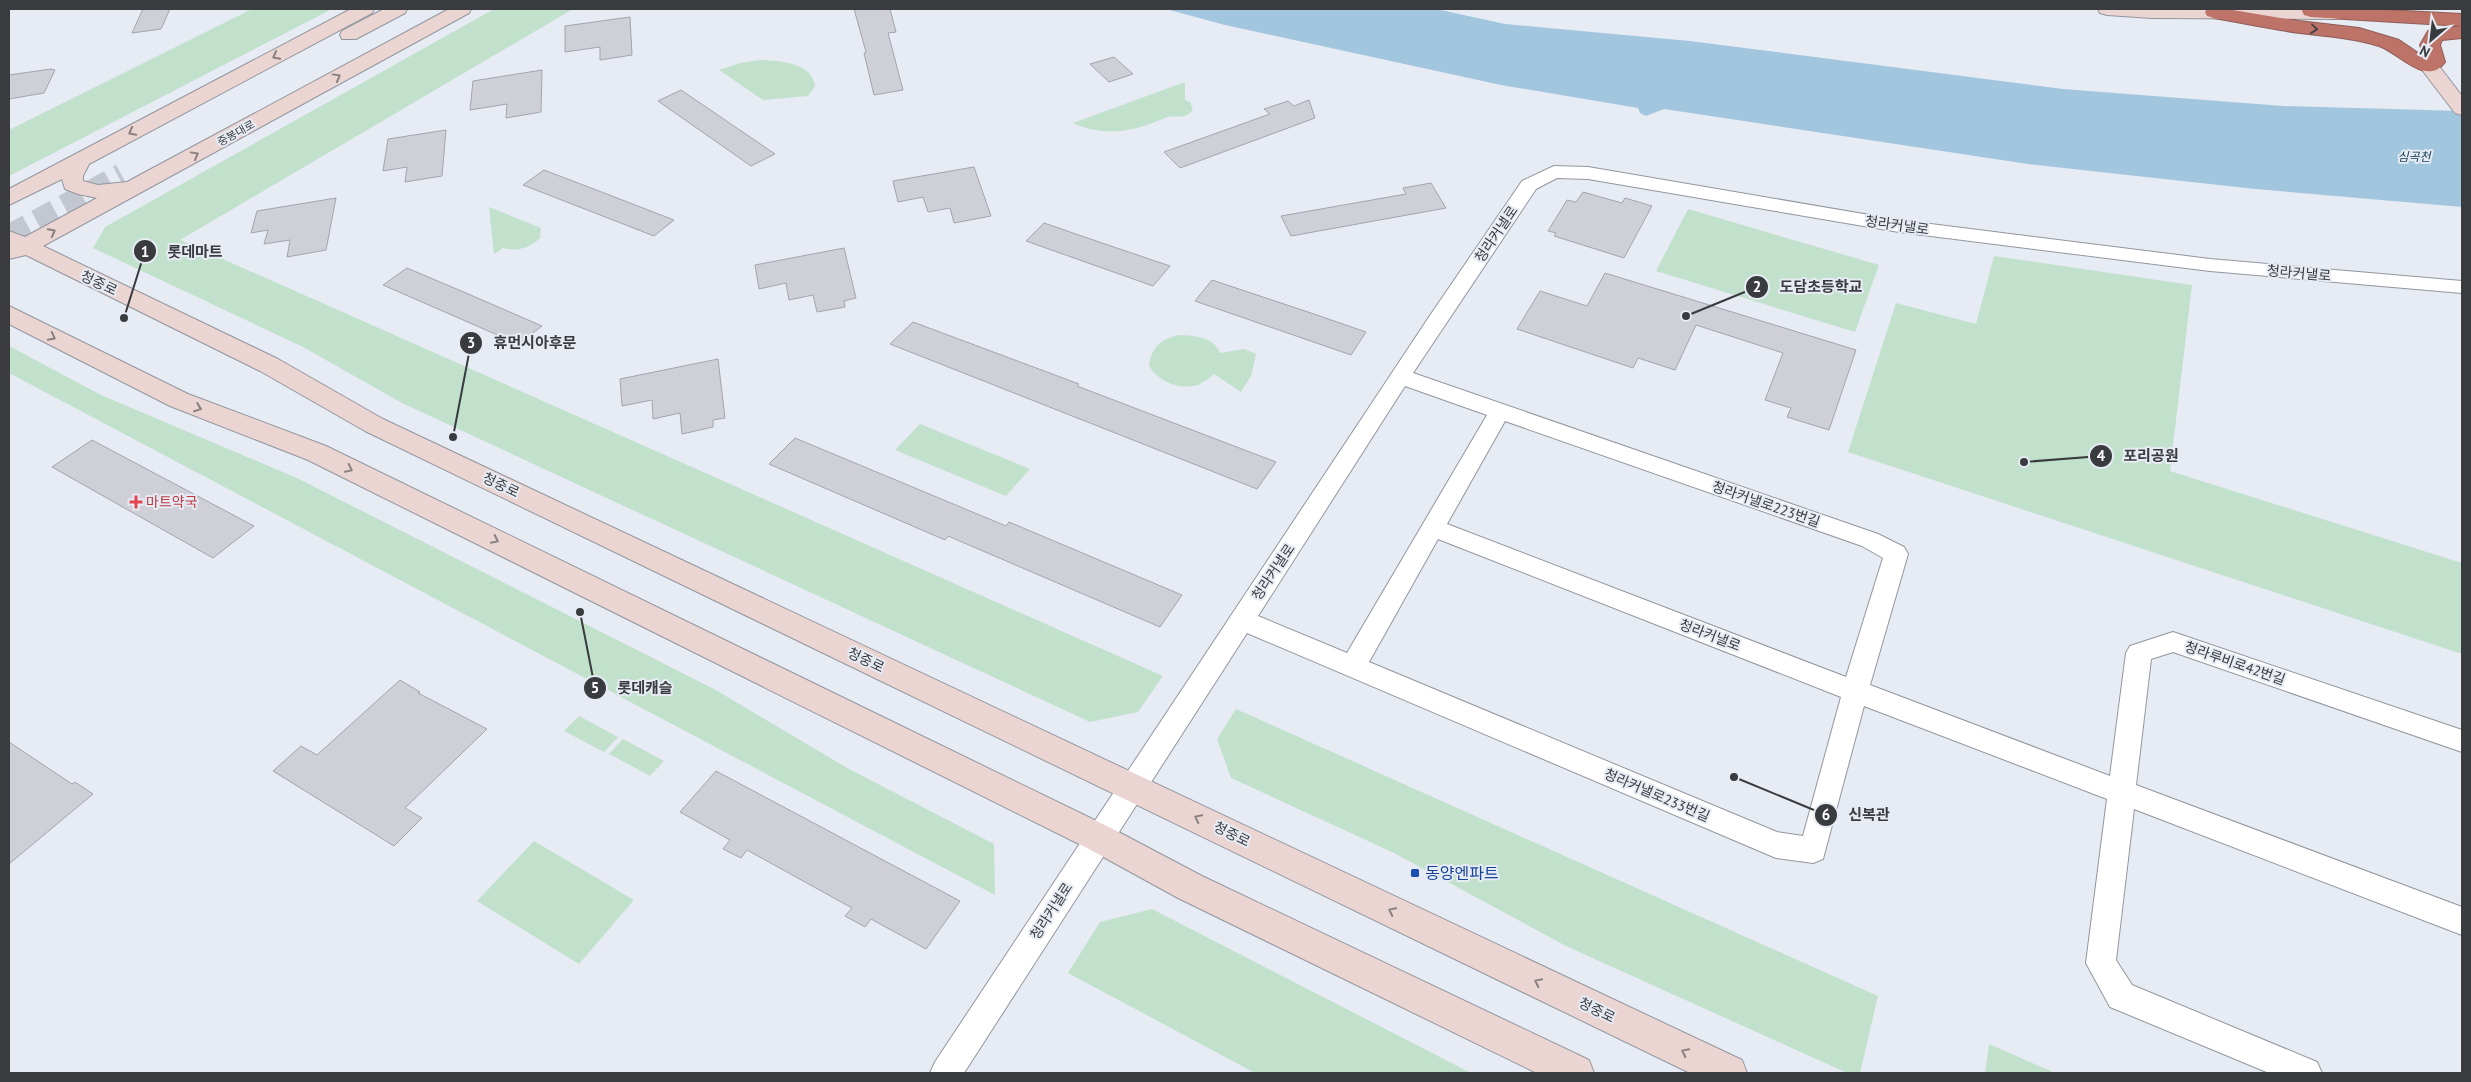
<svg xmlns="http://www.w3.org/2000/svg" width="2471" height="1082" font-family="'PT Sans','Noto Sans KR',sans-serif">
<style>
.green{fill:#c2e1cd}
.water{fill:#a3c6df}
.building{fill:#cfcfd8;stroke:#a4a4ac}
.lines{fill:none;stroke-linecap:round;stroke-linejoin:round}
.secondary-tunnel{stroke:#c3c8d0;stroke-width:21;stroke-dasharray:21 10;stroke-linecap:butt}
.street-casing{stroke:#92969e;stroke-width:2}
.secondary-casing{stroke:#92969e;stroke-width:2}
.highway-casing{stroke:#8f5f59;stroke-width:2}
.street{fill:#fff;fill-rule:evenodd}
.secondary{fill:#ebd5d2;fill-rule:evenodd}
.highway{fill:#bd7368;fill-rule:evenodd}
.oneway{stroke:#4d4344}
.oneway2{stroke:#898081}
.health-dot{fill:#e0444e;stroke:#e6ebf4;stroke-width:2}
.transit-dot{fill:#1a4fb4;stroke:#e6ebf4;stroke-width:2}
.labels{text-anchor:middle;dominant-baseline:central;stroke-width:4;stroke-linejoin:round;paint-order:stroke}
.far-street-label{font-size:11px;fill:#393b3e;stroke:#e6ebf4}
.far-water-label{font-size:12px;font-style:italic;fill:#0b3952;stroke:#e6ebf4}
.street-label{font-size:14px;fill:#393b3e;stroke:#e6ebf4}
.health-label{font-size:14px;fill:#be3a42;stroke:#e6ebf4;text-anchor:start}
.near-transit-label{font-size:16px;fill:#164399;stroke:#e6ebf4;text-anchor:start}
.leader{fill:none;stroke:#393b3e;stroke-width:2}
.callout-dot{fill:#393b3e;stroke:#e6ebf4;stroke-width:2}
.mark-label{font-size:15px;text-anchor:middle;font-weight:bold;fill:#fff}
.callout-label{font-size:15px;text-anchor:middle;font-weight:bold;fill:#393b3e;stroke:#e6ebf4;stroke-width:4;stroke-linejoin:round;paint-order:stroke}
</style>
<rect width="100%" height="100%" fill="#e6ebf4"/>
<g class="green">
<path d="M252,9H332L9,176V130Z"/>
<path d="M494,9H573L180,240L1163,676L1138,712L1090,722L402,403L303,347L93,248L105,227Z"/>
<path d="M760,60C779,61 812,62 815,86L808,96L763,100L719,70L740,63Z"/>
<path d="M1185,82V100L1190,102L1193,110C1184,121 1175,114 1165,118C1135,131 1105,138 1073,123Z"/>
<path d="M489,207L541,228L540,238C530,248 517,252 503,248L494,254Z"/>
<path d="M1688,209L1879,265L1855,332L1656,271Z"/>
<path d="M1994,256L2192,285L2170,471L2462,563V654L1848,452L1896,303L1976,324Z"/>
<path d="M1179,335C1195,336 1213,336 1220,353L1244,349L1256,354L1251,376L1241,392L1214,374C1208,379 1201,385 1193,386C1177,389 1156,380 1149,365C1152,347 1161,339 1179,335Z"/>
<path d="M9,346L101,395L297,478L714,689L849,769L994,844L995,895L9,373Z"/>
<path d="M920,424L1030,469L1006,496L895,450Z"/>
<path d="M1236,709L1878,996L1860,1073H1847L1566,946L1394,853L1231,778L1217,739Z"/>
<path d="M579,716L618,737L604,752L564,731Z"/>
<path d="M623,739L664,761L650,776L609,754Z"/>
<path d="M534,841L634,900L579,964L477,901Z"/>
<path d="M1152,909L1471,1073H1255L1068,973L1100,922Z"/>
<path d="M1989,1044L2055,1073H1985Z"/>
</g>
<path class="water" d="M1166,9H1436L1505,24L1690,41L2063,89L2283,106L2462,111V207L2255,189L2028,164L1664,109L1646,116L1640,113L1638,108L1501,85L1225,25Z"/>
<g class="building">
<path d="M143,9H170L161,29L132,33Z"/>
<path d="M854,9H890L896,32L888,33L903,90L874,95L864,53L866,52Z"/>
<path d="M630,17L632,55L600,60V47L565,52V26Z"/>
<path d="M1114,57L1133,74L1109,82L1090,64Z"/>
<path d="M51,69L55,70L44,93L9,99V75Z"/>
<path d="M542,70L541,112L506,118L507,104L470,110L473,81Z"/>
<path d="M681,90L731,124L775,154L751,166L658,101Z"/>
<path d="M1309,100L1315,118L1180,168L1164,152L1270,114L1264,109L1288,101L1294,106Z"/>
<path d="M446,130L442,176L405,182L407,167L383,171L388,139Z"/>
<path d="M974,167L991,216L954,223L950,208L928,212L923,197L898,202L893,181Z"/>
<path d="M544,170L599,191L674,220L654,236L523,185Z"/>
<path d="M1431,183L1446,208L1291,236L1281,216L1406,194L1403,188Z"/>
<path d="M1583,192L1622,203L1625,198L1652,206L1624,258L1554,236L1556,233L1548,231L1567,200L1576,202Z"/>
<path d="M336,198L326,250L287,257L290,240L264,244L268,230L251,233L257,211Z"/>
<path d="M1044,223L1102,243L1170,266L1153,286L1026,241Z"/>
<path d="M844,248L856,298L844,301L845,307L817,312L813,295L789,300L786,283L759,289L755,265Z"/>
<path d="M407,268L473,296L542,326L518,344L383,285Z"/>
<path d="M1605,273L1856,350L1829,430L1787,417L1791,408L1765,400L1783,353L1696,325L1675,370L1638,358L1633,368L1517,329L1540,291L1587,306Z"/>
<path d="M1212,280L1311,313L1366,332L1351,355L1195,301Z"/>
<path d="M913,322L1079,384L1077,386L1276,462L1257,489L890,344Z"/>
<path d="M718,359L725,418L713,420V427L682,434L680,413L653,419L652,400L622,406L620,379Z"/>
<path d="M795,438L1006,526L1009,522L1182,595L1160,627L948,536L945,540L769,464Z"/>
<path d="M92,440L254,526L213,558L52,467Z"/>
<path d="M400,680L420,692L418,693L487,729L405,808L422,818L394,846L273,771L301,746L317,755Z"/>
<path d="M9,742L72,784L75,782L93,794L9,864Z"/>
<path d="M716,771L960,901L926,949L871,919L865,927L845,916L852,908L747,850L741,858L723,849L730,840L680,812Z"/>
</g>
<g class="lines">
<path class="secondary-tunnel" d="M9,235L121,174"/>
<defs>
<path id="street" d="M1554,166L1588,167L1899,220L2210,259L2462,281V293L2210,271L1899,232L1588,179L1557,178L1536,189L1413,373L1878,534L1904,547L1908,554L1870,685L2110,776L2126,653L2130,646L2173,632L2462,730V752L2173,652L2151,659L2136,785L2462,907V935L2134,809L2116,960L2132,985L2317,1062L2322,1073H2269L2110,1007L2086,963L2107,799L1864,706L1823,859L1813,863L1776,858L1247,633L964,1073H930L935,1062L1429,317L1522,181ZM1405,386L1487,415L1347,653L1258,616ZM1505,421L1862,546L1883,558L1846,677L1447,524ZM1438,539L1841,697L1803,836L1777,832L1369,662Z"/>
<g id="secondary">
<path d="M351,9H374L372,13L89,164L83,176V181L98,185L127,182L449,9H471L469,13L43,246L278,359L383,419L1742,1060L1747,1073H1690L365,431L260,371L26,255L9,259V231L25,237L97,198L78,194L65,189L62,179L9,205V189Z"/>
<path d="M384,9H407L405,13L356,39H342L340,35L342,31Z"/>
<path d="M2098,9H2340L2344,13L2342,17L2335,19L2152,18L2107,15L2100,13Z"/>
<path d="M2429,60L2436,62L2462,96V115L2455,113L2419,66L2422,62Z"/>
<path d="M9,306L188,394L326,446L1111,828L1202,876L1589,1060L1594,1073H1537L1178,898L1087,848L308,460L170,406L9,324Z"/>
</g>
<g id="highway">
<path d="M2207,9H2227L2299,21L2359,28L2399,40L2424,57L2420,45L2428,31L2462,26V38L2442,40L2440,45L2445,62C2427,88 2398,52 2379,46C2353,38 2327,36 2300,33C2271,29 2243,23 2214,18L2207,16L2205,12Z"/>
<path d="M2303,9H2367L2462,14V26L2311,17L2304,15L2302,11Z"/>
</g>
</defs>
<use href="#street" class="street-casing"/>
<use href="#secondary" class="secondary-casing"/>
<use href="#highway" class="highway-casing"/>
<use href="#street" class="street"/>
<use href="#secondary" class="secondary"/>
<use href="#highway" class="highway"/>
</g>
<defs><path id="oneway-chevron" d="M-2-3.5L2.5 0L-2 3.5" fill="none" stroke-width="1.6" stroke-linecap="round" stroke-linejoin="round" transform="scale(1.25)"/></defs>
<use class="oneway" href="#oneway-chevron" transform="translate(2314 29) rotate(6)"/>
<g class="oneway2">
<use href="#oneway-chevron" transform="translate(276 56) rotate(152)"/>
<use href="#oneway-chevron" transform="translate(337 77) rotate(-29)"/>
<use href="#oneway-chevron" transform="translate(132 132) rotate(152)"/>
<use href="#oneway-chevron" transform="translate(195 155) rotate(-29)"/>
<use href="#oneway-chevron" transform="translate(52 232) rotate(-28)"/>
<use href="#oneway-chevron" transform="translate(52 337) rotate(27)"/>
<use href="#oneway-chevron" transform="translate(198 408) rotate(21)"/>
<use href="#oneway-chevron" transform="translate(349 469) rotate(26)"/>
<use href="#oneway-chevron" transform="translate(495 540) rotate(26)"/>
<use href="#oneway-chevron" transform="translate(1198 818) rotate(-154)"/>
<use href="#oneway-chevron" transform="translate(1392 911) rotate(-154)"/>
<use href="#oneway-chevron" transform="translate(1538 982) rotate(-154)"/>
<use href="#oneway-chevron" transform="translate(1685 1052) rotate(-154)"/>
</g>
<path class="health-dot" d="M133.5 494.5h5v5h5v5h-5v5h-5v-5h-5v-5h5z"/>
<rect class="transit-dot" x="1410" y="868" width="10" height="10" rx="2.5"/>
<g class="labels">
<g class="far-street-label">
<text transform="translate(236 133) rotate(-29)">중봉대로</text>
</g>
<g class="far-water-label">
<text x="2414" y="156">심곡천</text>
</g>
<g class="street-label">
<text transform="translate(1897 225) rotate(8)">청라커낼로</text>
<text transform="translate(1496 234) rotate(-56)">청라커낼로</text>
<text transform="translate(2299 273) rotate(5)">청라커낼로</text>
<text transform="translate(99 283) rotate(25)">청중로</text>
<text transform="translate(501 485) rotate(25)">청중로</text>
<text transform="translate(1766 504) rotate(19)">청라커낼로223번길</text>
<text transform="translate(1273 572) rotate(-56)">청라커낼로</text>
<text transform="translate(1710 635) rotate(21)">청라커낼로</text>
<text transform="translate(866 660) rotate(25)">청중로</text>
<text transform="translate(2235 663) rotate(19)">청라루비로42번길</text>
<text transform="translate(1657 795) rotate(23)">청라커낼로233번길</text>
<text transform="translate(1232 834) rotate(26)">청중로</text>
<text transform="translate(1051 911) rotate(-57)">청라커낼로</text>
<text transform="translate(1597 1010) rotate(26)">청중로</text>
</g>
<g class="health-label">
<text x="146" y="502">마트약국</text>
</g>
<g class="near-transit-label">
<text x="1425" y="873">동양엔파트</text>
</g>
</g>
<path class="leader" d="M124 318L145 251M1686 316L1757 287M453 437L471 343M2024 462L2101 456M580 612L595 688M1734 777L1826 815"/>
<g class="callout-dot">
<circle cx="124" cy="318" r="5"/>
<circle cx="1686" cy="316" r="5"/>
<circle cx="453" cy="437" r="5"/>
<circle cx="2024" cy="462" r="5"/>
<circle cx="580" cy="612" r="5"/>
<circle cx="1734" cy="777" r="5"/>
<circle cx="145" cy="251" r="12"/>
<circle cx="1757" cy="287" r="12"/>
<circle cx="471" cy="343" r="12"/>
<circle cx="2101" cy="456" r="12"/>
<circle cx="595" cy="688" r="12"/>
<circle cx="1826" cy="815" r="12"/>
</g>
<g class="mark-label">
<text x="145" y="257">1</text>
<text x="1757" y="292">2</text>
<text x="471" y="348">3</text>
<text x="2101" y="461">4</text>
<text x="595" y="693">5</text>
<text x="1826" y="820">6</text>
</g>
<g class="callout-label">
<text x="195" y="257">롯데마트</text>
<text x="1821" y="292">도담초등학교</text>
<text x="535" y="348">휴먼시아후문</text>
<text x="2151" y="461">포리공원</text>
<text x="645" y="693">롯데캐슬</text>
<text x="1869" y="820">신복관</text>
</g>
<rect width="2471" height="1082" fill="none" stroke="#393b3e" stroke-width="20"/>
<g transform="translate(2431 40) rotate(208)" stroke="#e6ebf4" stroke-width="4" paint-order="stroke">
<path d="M0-4L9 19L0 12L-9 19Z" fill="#393b3e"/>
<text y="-8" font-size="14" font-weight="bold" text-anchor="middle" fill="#393b3e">N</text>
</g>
</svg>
